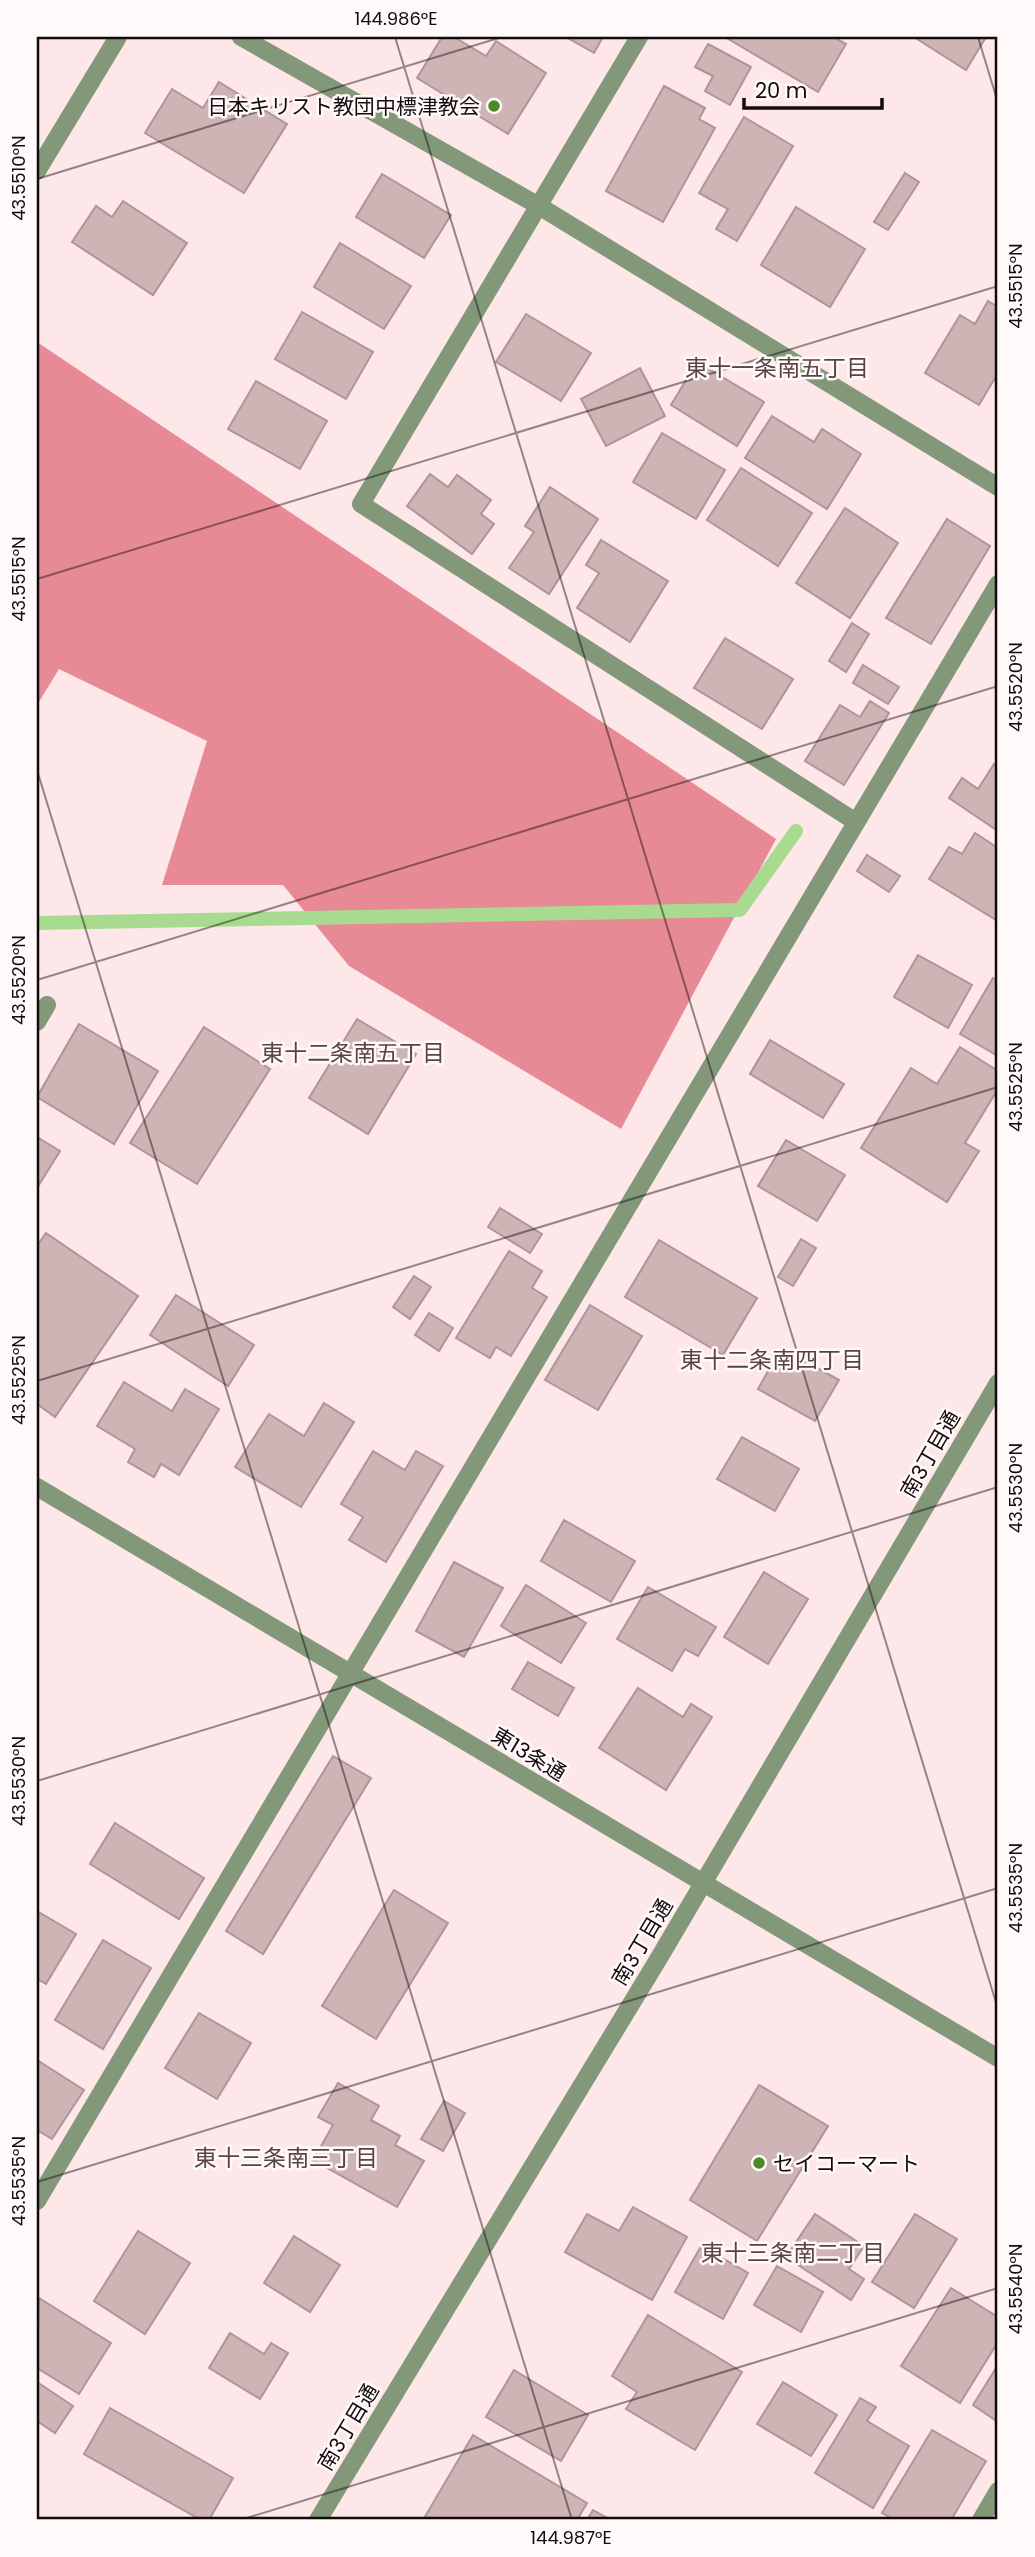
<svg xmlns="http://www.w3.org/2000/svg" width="1035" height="2557" font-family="Poppins,'Noto Sans JP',sans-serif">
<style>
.forest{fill:#e88a96}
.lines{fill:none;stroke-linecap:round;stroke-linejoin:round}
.stream{stroke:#a8db90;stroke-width:14}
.building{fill:#cfb4b6;stroke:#af9597;stroke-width:2}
.service{stroke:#829879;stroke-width:18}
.minor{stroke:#829879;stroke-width:18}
.tertiary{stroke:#829879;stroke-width:18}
.ticks{fill:none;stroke:#130a0b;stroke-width:2;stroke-opacity:0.45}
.poi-dot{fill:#4c8929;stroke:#fff9f9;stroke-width:2.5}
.labels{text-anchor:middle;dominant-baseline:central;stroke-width:5;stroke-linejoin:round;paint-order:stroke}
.poi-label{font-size:21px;fill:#130a0b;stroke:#fff9f9;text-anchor:end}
.street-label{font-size:21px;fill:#130a0b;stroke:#fff9f9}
.neighbourhood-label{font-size:23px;fill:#5a4346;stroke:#fff9f9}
.neatline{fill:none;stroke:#130a0b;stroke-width:2.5}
.ticks-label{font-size:18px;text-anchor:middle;fill:#130a0b}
</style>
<rect width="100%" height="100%" fill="#fee7e9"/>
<path class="forest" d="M37,342L776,839L621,1129L349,966L283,885H162L207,741L59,669L37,705Z"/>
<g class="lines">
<path class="stream" d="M37,923L740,910L796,831"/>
</g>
<g class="building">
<path d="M442,37H454L486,56L496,41L546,73L508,134L417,78Z"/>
<path d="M566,37H603L594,53Z"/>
<path d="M725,37H833L846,44L818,92Z"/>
<path d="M914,37H986L966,70Z"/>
<path d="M708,44L751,67L730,105L705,91L713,76L695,67Z"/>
<path d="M219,82L287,124L244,193L145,133L172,89L203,108Z"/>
<path d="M664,86L705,108L699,119L715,128L663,222L606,191Z"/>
<path d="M744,117L793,146L737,241L716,229L728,209L699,193Z"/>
<path d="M905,173L919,182L888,230L874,222Z"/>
<path d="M382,174L451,215L424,258L356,217Z"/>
<path d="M123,201L187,243L153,295L72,242L96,206L112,217Z"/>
<path d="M796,207L865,249L830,307L761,265Z"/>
<path d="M340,243L411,286L384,329L314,287Z"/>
<path d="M988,301L998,307V373L979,405L925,373L960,315L975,324Z"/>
<path d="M302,312L373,352L346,399L275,359Z"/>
<path d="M526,314L591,353L561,401L496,362Z"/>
<path d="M697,362L764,402L737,446L671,405Z"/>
<path d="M640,368L665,416L606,446L581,399Z"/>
<path d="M256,381L327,421L300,469L228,429Z"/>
<path d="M772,416L814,442L822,429L861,454L827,509L745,458Z"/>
<path d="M662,433L725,470L696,519L633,482Z"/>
<path d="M741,468L812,513L778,566L707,520Z"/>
<path d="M430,474L448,487L457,475L491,500L481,514L494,524L472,554L407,506Z"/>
<path d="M550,487L598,519L549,594L509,568L534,532L525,526Z"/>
<path d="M845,508L898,543L850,618L796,583Z"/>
<path d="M947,519L990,546L931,644L886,618Z"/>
<path d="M601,540L668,581L630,642L577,608L599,573L586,565Z"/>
<path d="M852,623L869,634L846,672L829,661Z"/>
<path d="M725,638L793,679L762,729L694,688Z"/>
<path d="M863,665L899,687L888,704L853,683Z"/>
<path d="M870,701L889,713L844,785L805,761L840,705L860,717Z"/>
<path d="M994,764L998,767V831L949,798L962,778L978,789Z"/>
<path d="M975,833L998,848L996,920L929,879L949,847L962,854Z"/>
<path d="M867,855L900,876L889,892L857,871Z"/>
<path d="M918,955L972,985L948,1028L894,997Z"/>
<path d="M993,978L998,981V1056L960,1034Z"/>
<path d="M357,1019L416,1054L368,1134L309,1098Z"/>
<path d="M79,1024L158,1071L114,1144L37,1097Z"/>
<path d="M204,1027L270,1069L197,1184L130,1143Z"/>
<path d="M770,1040L844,1084L823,1118L750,1074Z"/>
<path d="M960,1047L998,1071V1089L965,1143L979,1151L947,1202L861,1148L911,1068L937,1084Z"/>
<path d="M37,1137L60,1151L37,1188Z"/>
<path d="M786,1140L845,1175L817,1221L758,1186Z"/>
<path d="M500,1208L542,1234L530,1253L488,1227Z"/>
<path d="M46,1233L138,1296L55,1417L37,1404V1246Z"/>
<path d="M801,1239L816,1248L793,1286L778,1277Z"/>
<path d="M659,1240L757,1298L723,1355L625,1297Z"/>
<path d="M509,1251L542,1271L532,1288L547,1297L511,1356L496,1347L490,1358L456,1338Z"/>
<path d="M414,1276L431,1287L410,1319L393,1307Z"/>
<path d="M176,1295L254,1345L228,1386L150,1335Z"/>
<path d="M590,1305L642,1336L598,1410L545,1380Z"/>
<path d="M429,1313L453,1328L439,1351L415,1335Z"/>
<path d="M781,1348L839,1380L815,1421L758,1389Z"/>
<path d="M124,1382L172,1411L185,1389L219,1409L179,1475L161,1464L154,1477L128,1462L135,1449L97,1426Z"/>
<path d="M324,1403L354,1422L301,1507L235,1467L269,1414L304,1436Z"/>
<path d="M742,1437L799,1469L775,1511L717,1479Z"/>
<path d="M373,1451L405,1470L416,1451L443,1466L386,1562L349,1540L363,1517L341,1504Z"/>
<path d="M564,1520L635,1561L611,1602L541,1561Z"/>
<path d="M454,1562L503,1588L464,1657L416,1631Z"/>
<path d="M764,1572L808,1599L768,1664L724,1637Z"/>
<path d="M526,1585L586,1623L561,1663L501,1626Z"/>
<path d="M648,1587L716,1627L698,1656L685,1649L672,1671L617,1639Z"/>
<path d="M528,1662L574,1688L558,1716L512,1689Z"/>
<path d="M638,1688L683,1717L691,1704L712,1717L666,1790L599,1748Z"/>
<path d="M333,1756L371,1778L263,1954L226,1931Z"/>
<path d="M115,1823L204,1878L179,1919L90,1864Z"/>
<path d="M394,1890L448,1923L376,2039L322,2006Z"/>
<path d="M37,1911L76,1934L46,1984L37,1979Z"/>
<path d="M103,1940L151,1968L103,2049L55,2020Z"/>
<path d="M199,2013L251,2043L217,2099L165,2068Z"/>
<path d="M37,2060L84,2090L52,2139L37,2130Z"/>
<path d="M338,2083L379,2106L371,2120L400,2136L395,2145L424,2161L397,2207L313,2160L333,2125L318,2117Z"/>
<path d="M759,2085L828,2126L757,2241L690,2200Z"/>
<path d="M444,2101L465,2113L443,2151L421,2139Z"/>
<path d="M633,2207L687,2237L652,2300L565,2252L587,2214L619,2231Z"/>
<path d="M815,2214L864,2246L849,2269L864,2279L851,2300L786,2257Z"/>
<path d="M915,2214L957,2239L914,2308L872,2282Z"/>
<path d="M138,2231L190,2263L145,2334L94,2301Z"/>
<path d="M294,2236L340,2265L310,2312L264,2283Z"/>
<path d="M701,2246L748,2273L723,2319L675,2292Z"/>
<path d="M777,2266L823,2292L801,2332L754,2305Z"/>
<path d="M951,2288L998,2317V2342L960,2403L901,2366Z"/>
<path d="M39,2298L111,2343L79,2394L37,2368Z"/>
<path d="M648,2315L742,2372L695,2450L626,2409L637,2392L612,2376Z"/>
<path d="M230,2333L264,2354L271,2343L288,2353L260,2399L209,2368Z"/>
<path d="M998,2365V2422L973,2405Z"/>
<path d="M514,2370L588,2415L561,2461L486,2417Z"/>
<path d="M37,2382L73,2406L55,2433L37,2421Z"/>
<path d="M783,2382L837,2415L811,2456L757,2424Z"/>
<path d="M860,2398L876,2407L867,2421L909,2446L873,2508L815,2473Z"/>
<path d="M110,2408L233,2478L209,2520H201L84,2454Z"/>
<path d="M932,2430L986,2461L951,2520H894L882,2513Z"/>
<path d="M473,2435L587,2503L577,2520H423Z"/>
<path d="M593,2510L611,2520H587Z"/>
</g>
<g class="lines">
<g class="service">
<path d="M37,171L118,37"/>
<path d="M37,1022L47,1005"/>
<path d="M37,2201L350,1674"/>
</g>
<g class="minor">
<path d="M241,37L539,206L998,487"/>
<path d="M639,37L361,504L856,822"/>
<path d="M37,1487L998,2058"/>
<path d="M350,1674L998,584"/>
<path d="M981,2520L998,2491"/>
</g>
<path class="tertiary" d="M318,2520L659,1958L998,1383"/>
</g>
<path class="ticks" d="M395,37L998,2009M978,37L998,103M37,179L502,37M37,579L998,286M37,770L572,2520M37,980L998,686M37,1381L998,1087M37,1781L998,1487M37,2182L998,1888M240,2520L998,2288"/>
<g class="poi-dot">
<circle cx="494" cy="106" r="7"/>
<circle cx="759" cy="2163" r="7"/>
</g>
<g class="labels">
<g class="poi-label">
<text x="480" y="106">日本キリスト教団中標津教会</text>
<text x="773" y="2163" text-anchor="start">セイコーマート</text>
</g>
<g class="street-label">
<text transform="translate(930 1454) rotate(-60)">南3丁目通</text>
<text transform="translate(529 1754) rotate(31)">東13条通</text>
<text transform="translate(642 1942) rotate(-59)">南3丁目通</text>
<text transform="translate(348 2427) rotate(-59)">南3丁目通</text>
</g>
<g class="neighbourhood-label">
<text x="777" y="368">東十一条南五丁目</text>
<text x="353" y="1053">東十二条南五丁目</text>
<text x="772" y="1360">東十二条南四丁目</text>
<text x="286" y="2158">東十三条南三丁目</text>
<text x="793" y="2253">東十三条南二丁目</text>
</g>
</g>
<rect width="1035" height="2557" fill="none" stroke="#fff9f9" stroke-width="77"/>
<path d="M744 98v10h138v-10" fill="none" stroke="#130a0b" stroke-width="3.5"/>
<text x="755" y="98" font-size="21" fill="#130a0b" stroke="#fff9f9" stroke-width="5" paint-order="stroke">20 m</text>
<rect x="38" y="38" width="958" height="2480" class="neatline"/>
<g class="ticks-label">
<text x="396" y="25">144.986°E</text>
<text transform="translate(19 178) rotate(-90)" y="6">43.5510°N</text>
<text transform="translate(1016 286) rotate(-90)" y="6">43.5515°N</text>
<text transform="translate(19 579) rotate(-90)" y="6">43.5515°N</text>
<text transform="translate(1016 687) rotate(-90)" y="6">43.5520°N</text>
<text transform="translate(19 980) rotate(-90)" y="6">43.5520°N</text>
<text transform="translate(1016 1087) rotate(-90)" y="6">43.5525°N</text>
<text transform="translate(19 1380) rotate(-90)" y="6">43.5525°N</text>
<text transform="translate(1016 1488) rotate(-90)" y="6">43.5530°N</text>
<text transform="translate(19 1781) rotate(-90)" y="6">43.5530°N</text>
<text transform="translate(1016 1888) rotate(-90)" y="6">43.5535°N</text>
<text transform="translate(19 2181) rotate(-90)" y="6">43.5535°N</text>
<text transform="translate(1016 2289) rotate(-90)" y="6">43.5540°N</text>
<text x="571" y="2544">144.987°E</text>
</g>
</svg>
